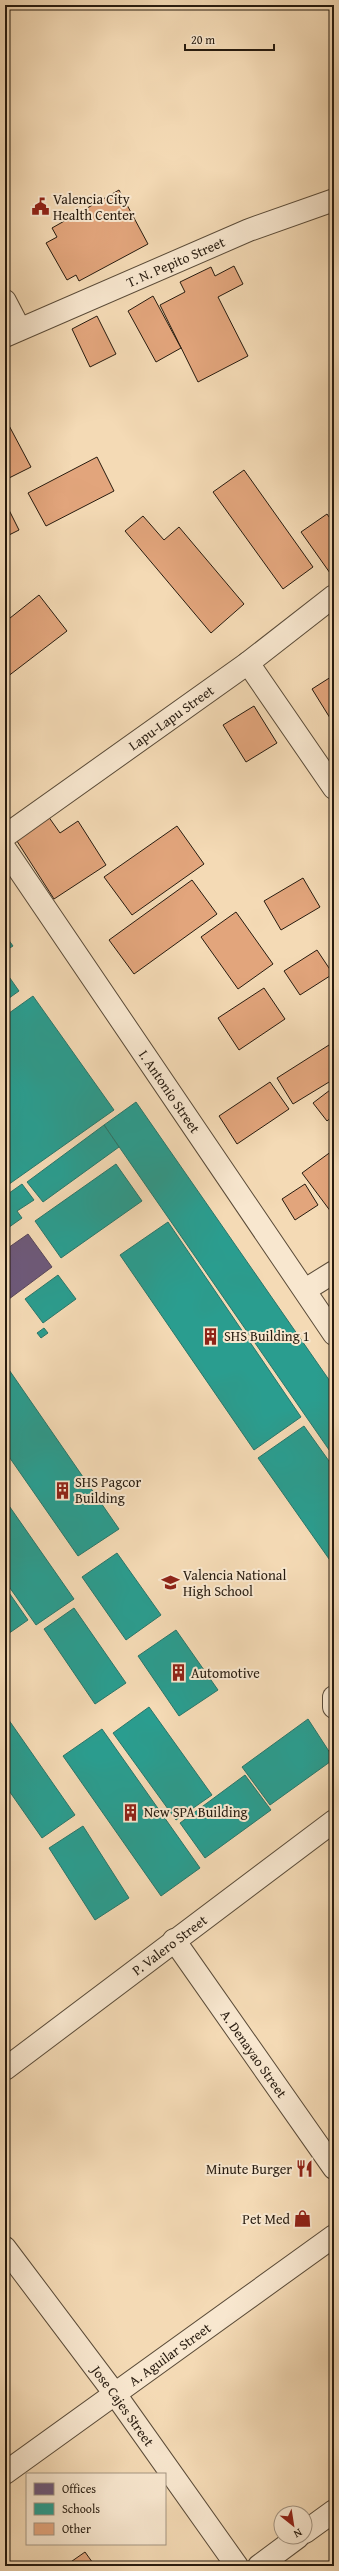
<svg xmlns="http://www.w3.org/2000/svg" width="339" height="2571" font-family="'Gentium Book Plus',serif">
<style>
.offices{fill:#6d597a;stroke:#58465a}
.schools{fill:#2a9d8f;stroke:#297669}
.building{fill:#e2a57c;stroke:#271b0f}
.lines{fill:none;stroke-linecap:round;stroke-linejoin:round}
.minor-casing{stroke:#5a4b38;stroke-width:24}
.minor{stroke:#f8e7cf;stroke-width:22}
.labels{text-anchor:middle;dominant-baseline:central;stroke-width:4;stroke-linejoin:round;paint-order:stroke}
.poi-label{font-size:14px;fill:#271b0f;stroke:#f8e7cf;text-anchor:start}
.street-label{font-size:14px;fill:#271b0f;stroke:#f8e7cf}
</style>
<rect width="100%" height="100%" fill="#f4dab5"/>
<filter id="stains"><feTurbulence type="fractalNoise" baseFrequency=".005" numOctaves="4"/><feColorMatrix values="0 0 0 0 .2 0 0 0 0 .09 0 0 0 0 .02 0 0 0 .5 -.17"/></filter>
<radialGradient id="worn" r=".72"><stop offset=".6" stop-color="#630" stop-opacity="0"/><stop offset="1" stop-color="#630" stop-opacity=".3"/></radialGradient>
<path class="offices" d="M28,1234L52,1267L5,1302V1250Z"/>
<g class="schools">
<path d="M5,935L13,946L5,951Z"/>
<path d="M5,971L19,991L5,1001Z"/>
<path d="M33,996L114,1110L5,1187V1016Z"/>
<path d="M136,1102L334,1387V1457L104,1125Z"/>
<path d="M104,1125L119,1147L43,1202L27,1182Z"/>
<path d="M116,1164L142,1201L61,1258L35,1221Z"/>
<path d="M22,1184L34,1200L17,1211L22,1218L5,1230V1196Z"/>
<path d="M168,1222L301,1417L254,1450L120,1255Z"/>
<path d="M58,1275L76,1299L43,1323L25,1299Z"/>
<path d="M44,1328L48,1333L41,1338L37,1333Z"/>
<path d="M5,1364L119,1529L78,1556L5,1451Z"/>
<path d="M304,1426L334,1468V1566L258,1458Z"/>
<path d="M5,1500L74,1599L36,1625L5,1581Z"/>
<path d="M117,1553L161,1615L126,1640L82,1577Z"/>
<path d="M5,1587L28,1620L5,1636Z"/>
<path d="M74,1608L126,1683L95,1704L44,1629Z"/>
<path d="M176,1630L218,1690L179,1716L138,1656Z"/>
<path d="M149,1707L212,1795L176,1820L113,1733Z"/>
<path d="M6,1716L75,1815L42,1838L5,1785Z"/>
<path d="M308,1719L334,1759L270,1805L242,1767Z"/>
<path d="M102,1729L200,1868L161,1896L63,1756Z"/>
<path d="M245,1775L271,1810L205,1858L180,1823Z"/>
<path d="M83,1826L129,1898L95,1920L49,1848Z"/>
</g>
<g class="building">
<path d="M119,190L148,244L79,281L76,275L67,280L46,243L57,237L52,228Z"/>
<path d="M234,266L243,284L218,297L248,356L198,382L160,305L185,292L180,282L211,267L215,276Z"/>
<path d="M153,296L181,348L156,362L128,311Z"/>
<path d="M97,316L116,354L90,367L72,329Z"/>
<path d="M5,418L31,467L5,480Z"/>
<path d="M97,457L114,491L46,526L28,493Z"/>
<path d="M244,470L313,567L283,589L213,492Z"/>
<path d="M5,502L19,530L5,537Z"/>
<path d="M327,514L334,524V570L330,573L301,532Z"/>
<path d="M143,516L164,540L179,527L244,604L211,633L125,531Z"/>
<path d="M39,595L67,631L7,677L5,675V622Z"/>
<path d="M334,675V715L330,718L312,689Z"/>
<path d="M254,706L277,743L246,762L223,725Z"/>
<path d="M48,816L60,833L78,821L106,865L54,899L15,838Z"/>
<path d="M177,826L204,864L132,915L104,877Z"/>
<path d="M303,878L320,907L281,930L264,901Z"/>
<path d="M192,880L217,914L134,974L109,940Z"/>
<path d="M236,912L273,964L238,989L201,937Z"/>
<path d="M317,950L333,974L300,995L284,971Z"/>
<path d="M264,988L285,1019L239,1050L218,1018Z"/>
<path d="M329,1045L334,1054V1079L293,1104L277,1078Z"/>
<path d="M270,1082L289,1109L237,1144L219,1116Z"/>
<path d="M334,1087V1115L327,1121L313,1103Z"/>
<path d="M332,1151L334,1153V1216L302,1173Z"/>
<path d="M305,1184L318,1205L295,1220L282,1199Z"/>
<path d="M85,2552L95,2566H65Z"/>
</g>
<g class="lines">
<defs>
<g id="minor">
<path d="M5,301L19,328"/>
<path id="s1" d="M5,336L249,230L334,200"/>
<path d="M248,663L334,788"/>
<path id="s2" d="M5,836L248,663L334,596"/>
<path id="s3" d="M5,849L334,1334"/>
<path d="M305,1290L334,1272"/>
<path d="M334,1697V1707"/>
<path id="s4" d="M174,1940L334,2168"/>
<path id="s5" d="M5,2069L334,1821"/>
<path id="s6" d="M5,2248L115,2394L237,2566"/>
<path id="s7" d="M5,2473L334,2236"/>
<path d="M305,2532L334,2511"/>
<path d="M259,2566L298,2537"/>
</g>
</defs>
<use href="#minor" class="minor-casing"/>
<use href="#minor" class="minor"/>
</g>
<defs>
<symbol id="civic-bare" viewBox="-9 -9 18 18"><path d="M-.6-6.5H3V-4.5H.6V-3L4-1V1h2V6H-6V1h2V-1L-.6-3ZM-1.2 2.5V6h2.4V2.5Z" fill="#8f2418" stroke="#f8e7cf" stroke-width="2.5" paint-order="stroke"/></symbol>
<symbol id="building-bare" viewBox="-9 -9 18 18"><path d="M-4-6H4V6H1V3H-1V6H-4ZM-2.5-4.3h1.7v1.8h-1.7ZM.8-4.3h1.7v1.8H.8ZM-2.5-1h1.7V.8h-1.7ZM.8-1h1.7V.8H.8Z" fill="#8f2418" stroke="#f8e7cf" stroke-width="2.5" paint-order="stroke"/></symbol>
<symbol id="school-bare" viewBox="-9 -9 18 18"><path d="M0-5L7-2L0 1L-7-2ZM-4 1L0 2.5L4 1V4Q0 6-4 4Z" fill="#8f2418" stroke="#f8e7cf" stroke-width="2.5" paint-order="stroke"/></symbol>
<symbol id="restaurant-bare" viewBox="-9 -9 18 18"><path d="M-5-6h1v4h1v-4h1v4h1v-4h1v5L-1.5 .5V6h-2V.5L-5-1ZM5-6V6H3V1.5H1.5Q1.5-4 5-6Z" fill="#8f2418" stroke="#f8e7cf" stroke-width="2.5" paint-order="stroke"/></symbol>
<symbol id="shop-bare" viewBox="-9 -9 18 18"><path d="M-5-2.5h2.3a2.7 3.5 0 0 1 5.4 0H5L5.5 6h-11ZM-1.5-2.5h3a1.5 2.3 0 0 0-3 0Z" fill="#8f2418" stroke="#f8e7cf" stroke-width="2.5" paint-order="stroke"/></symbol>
</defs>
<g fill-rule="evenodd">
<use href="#civic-bare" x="28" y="194" width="25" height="25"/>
<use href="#building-bare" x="198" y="1324" width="25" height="25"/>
<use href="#building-bare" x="50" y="1478" width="25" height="25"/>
<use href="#school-bare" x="158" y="1570" width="25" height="25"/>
<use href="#building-bare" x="166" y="1660" width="25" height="25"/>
<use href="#building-bare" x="118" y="1800" width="25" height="25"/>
<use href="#restaurant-bare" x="292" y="2156" width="25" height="25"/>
<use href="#shop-bare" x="290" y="2206" width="25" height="25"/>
</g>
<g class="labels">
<g class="poi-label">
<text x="53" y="199">Valencia City<tspan x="53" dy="16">Health Center</tspan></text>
<text x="224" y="1336">SHS Building 1</text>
<text x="75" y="1482">SHS Pagcor<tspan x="75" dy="16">Building</tspan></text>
<text x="183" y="1575">Valencia National<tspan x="183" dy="16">High School</tspan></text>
<text x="191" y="1673">Automotive</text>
<text x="144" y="1812">New SPA Building</text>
<text x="292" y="2169" text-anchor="end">Minute Burger</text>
<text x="290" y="2219" text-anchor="end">Pet Med</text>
</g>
<g class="street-label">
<text stroke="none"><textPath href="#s1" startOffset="186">T. N. Pepito Street</textPath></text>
<text stroke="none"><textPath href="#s2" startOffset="204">Lapu-Lapu Street</textPath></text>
<text stroke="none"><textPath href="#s3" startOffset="293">I. Antonio Street</textPath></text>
<text stroke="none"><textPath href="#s5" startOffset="206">P. Valero Street</textPath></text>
<text stroke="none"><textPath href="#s4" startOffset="139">A. Denayao Street</textPath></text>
<text stroke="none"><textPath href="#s7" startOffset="203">A. Aguilar Street</textPath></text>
<text stroke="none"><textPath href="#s6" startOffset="197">Jose Cajes Street</textPath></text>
</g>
</g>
<rect width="339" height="2571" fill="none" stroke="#f4dab5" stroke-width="20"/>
<rect x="6" y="6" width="327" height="2559" fill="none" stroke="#271b0f" stroke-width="2"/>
<rect x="10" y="10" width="319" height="2551" fill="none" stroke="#271b0f"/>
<rect x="26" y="2473" width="140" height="72" fill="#f8e7cf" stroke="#a49582"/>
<rect x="34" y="2483" width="20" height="12" fill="#6d597a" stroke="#a49582"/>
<text x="62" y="2493" font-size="12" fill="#271b0f">Offices</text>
<rect x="34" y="2503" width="20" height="12" fill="#2a9d8f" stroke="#a49582"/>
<text x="62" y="2513" font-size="12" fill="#271b0f">Schools</text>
<rect x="34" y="2523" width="20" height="12" fill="#e2a57c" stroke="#a49582"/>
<text x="62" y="2533" font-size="12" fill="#271b0f">Other</text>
<g transform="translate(293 2525) rotate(150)"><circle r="19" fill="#f8e7cf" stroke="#a49582"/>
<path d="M0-3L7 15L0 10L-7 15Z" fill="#8f2418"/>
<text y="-6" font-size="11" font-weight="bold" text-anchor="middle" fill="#271b0f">N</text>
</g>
<path d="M185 44v6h89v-6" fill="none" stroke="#271b0f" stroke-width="2"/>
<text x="191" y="44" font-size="12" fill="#271b0f" stroke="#f8e7cf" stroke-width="3" paint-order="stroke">20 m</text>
<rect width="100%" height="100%" filter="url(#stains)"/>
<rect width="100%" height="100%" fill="url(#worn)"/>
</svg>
